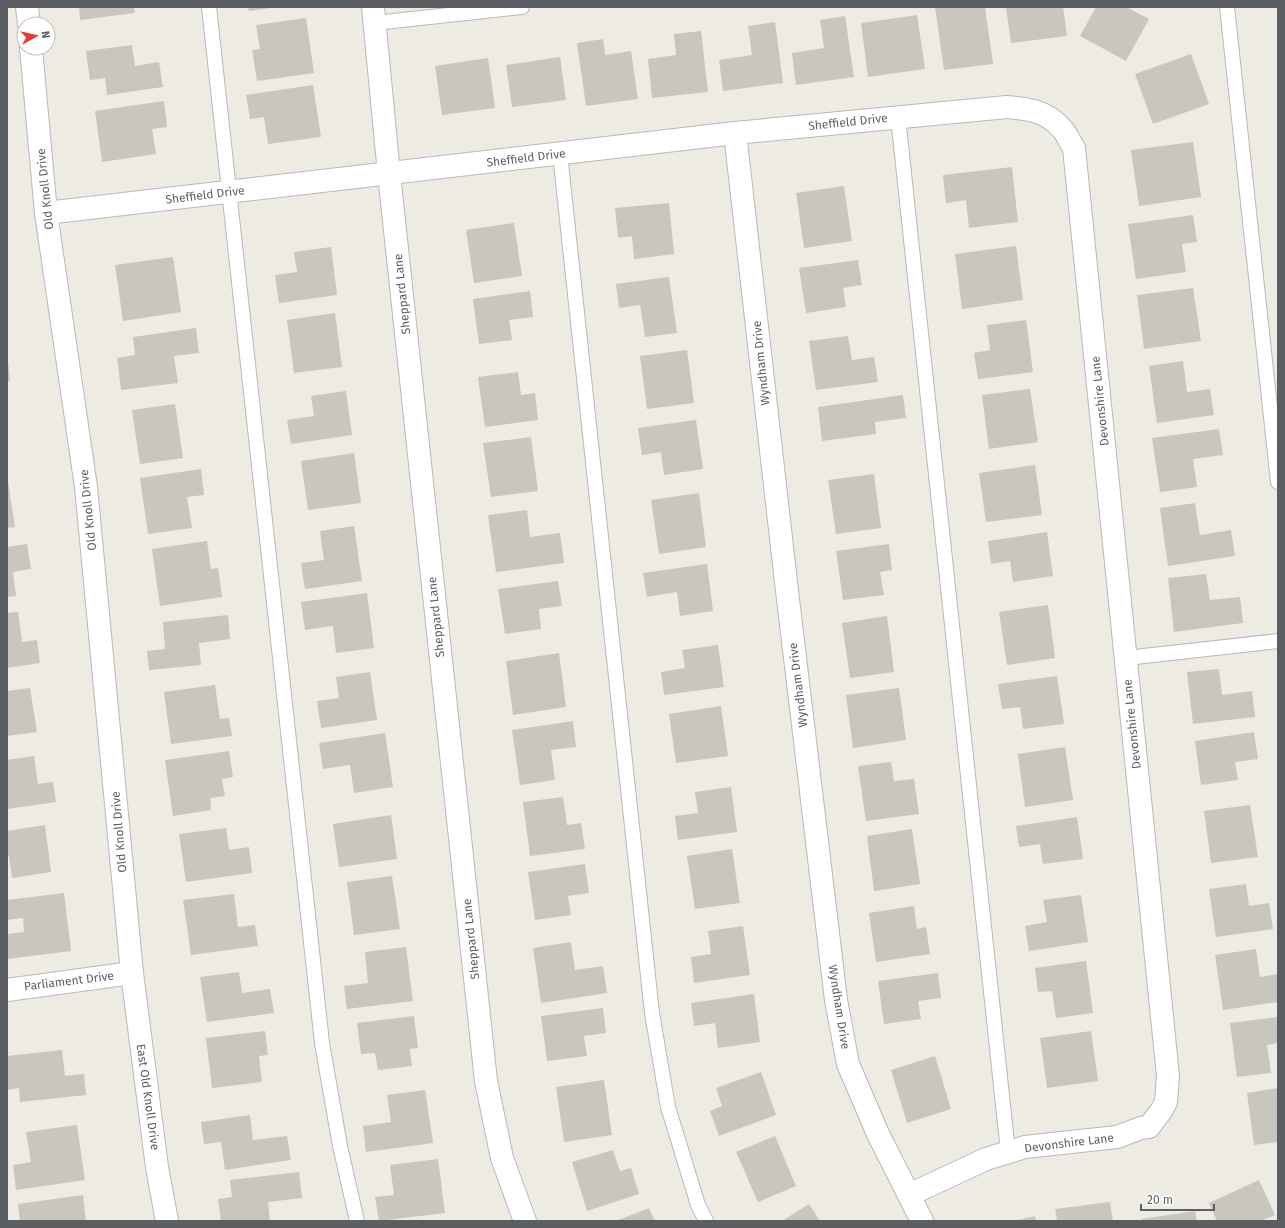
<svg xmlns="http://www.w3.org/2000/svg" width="1285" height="1228" font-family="'Fira Sans',sans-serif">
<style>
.building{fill:#c9c6c0}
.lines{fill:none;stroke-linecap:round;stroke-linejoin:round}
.lane-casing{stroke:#b6b9bd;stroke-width:16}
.street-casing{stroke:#b6b9bd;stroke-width:24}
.lane{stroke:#fff;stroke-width:14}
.street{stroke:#fff;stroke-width:22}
.labels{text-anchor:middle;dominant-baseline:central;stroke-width:3;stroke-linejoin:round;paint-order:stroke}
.street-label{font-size:12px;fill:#5b5f64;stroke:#fff}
</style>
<rect width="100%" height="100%" fill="#eeebe3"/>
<g class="building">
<path d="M79,7H134L135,13L80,20Z"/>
<path d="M248,7H270V8L249,11Z"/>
<path d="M935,7H985L993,64L944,70Z"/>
<path d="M1006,7H1063L1067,36L1011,43Z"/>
<path d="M1096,7H1126L1149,19L1126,61L1080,36Z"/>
<path d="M917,15L925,69L868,77L861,23Z"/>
<path d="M845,16L854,77L796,85L792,53L824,48L820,20Z"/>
<path d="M306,18L314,73L257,81L252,50L260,49L256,25Z"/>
<path d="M775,22L783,83L723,91L719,60L752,55L748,26Z"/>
<path d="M701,31L708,92L652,98L648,59L676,55L674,34Z"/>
<path d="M603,39L605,55L631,51L638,99L586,106L577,43Z"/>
<path d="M132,45L135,66L159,62L163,87L107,95L105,78L90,80L86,51Z"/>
<path d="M1191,54L1209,104L1153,124L1135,74Z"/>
<path d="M560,57L566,100L512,107L506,65Z"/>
<path d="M488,58L495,108L442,115L435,66Z"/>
<path d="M313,85L321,137L268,144L264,117L250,119L246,95Z"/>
<path d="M164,101L167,127L152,129L156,154L102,162L95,111Z"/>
<path d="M1193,142L1201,197L1139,206L1131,150Z"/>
<path d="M1012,167L1018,222L969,228L966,200L946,203L943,175Z"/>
<path d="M844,186L852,241L804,248L796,193Z"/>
<path d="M669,203L674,254L634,259L632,236L618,238L615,208Z"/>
<path d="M1193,215L1197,242L1182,244L1186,272L1136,279L1128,224Z"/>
<path d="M514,223L522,276L474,283L466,230Z"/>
<path d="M1016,246L1023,300L962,309L955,254Z"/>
<path d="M331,247L337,295L279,303L275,275L297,272L294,252Z"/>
<path d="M173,257L181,312L123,321L115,265Z"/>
<path d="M858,260L862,285L843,288L846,307L806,313L799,268Z"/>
<path d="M669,277L677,333L645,337L640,305L619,308L616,284Z"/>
<path d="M1193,288L1201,341L1144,349L1137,295Z"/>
<path d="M530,291L533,317L509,320L512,340L479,344L473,299Z"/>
<path d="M335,313L342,367L294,373L287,320Z"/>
<path d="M1026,320L1033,372L978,379L974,353L990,350L987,325Z"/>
<path d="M196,328L199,353L174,356L178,383L121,390L117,358L135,355L133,337Z"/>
<path d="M848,336L852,360L874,357L878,382L816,390L809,341Z"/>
<path d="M687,350L694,403L647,409L640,356Z"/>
<path d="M1183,361L1187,392L1210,389L1214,415L1157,423L1149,366Z"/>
<path d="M7,362H8L10,381H7Z"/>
<path d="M518,372L521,395L535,393L538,420L485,427L478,377Z"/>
<path d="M1030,389L1038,442L989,449L982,395Z"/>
<path d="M346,391L352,435L291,444L287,420L314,416L311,396Z"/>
<path d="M903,395L906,418L875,422L876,434L822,441L818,407Z"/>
<path d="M175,404L183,458L140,464L132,410Z"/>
<path d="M696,420L703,469L664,475L661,452L642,455L638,428Z"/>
<path d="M1219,429L1223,455L1193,459L1197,487L1160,492L1152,438Z"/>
<path d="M531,437L538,491L491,497L483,443Z"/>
<path d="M354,453L361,503L308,510L301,461Z"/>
<path d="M1035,465L1042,515L986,522L979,473Z"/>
<path d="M201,469L204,495L187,497L192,528L148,534L140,478Z"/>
<path d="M874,474L881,528L836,534L828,480Z"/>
<path d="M7,475L15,527L7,528Z"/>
<path d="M699,493L706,547L659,554L651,500Z"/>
<path d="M1195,503L1200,535L1231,530L1235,556L1168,566L1160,508Z"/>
<path d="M527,510L530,537L560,533L564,563L496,572L488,515Z"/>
<path d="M354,526L362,581L305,589L301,563L324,560L320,531Z"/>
<path d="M1047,532L1053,576L1013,582L1010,561L991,564L988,541Z"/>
<path d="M207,541L211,569L218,568L222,597L160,606L152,549Z"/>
<path d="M27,544L31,569L13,572L16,596L7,597V547Z"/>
<path d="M889,544L892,570L880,572L884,595L843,600L836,551Z"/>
<path d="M707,564L713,611L680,616L677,592L647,597L643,573Z"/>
<path d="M1206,574L1210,600L1240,597L1243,623L1174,632L1168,578Z"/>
<path d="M558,581L562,606L539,609L541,629L505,634L498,589Z"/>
<path d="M367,593L374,648L336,653L333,626L305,630L301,602Z"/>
<path d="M1048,605L1055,658L1007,665L999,612Z"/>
<path d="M18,612L22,642L37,640L40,663L7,668V613Z"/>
<path d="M228,615L230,639L199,643L201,665L149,670L147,651L165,649L163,622Z"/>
<path d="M887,616L894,672L850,678L842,623Z"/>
<path d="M718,645L724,687L664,695L661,672L685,668L682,650Z"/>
<path d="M559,653L566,707L513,715L506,661Z"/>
<path d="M1219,669L1222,695L1252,691L1255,717L1193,724L1187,672Z"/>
<path d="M370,672L377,720L321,728L317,701L339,698L336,677Z"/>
<path d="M1057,676L1064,724L1023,729L1020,707L1002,709L998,684Z"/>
<path d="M215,685L220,719L229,718L232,736L171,744L164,692Z"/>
<path d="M30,688L37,732L7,736V691Z"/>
<path d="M899,688L906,740L853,748L846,695Z"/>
<path d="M721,706L728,756L676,763L669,714Z"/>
<path d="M573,721L576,747L551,750L555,780L520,785L512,730Z"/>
<path d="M1254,732L1258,759L1235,762L1238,780L1201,785L1195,741Z"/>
<path d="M385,733L393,787L354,793L350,765L323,769L319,743Z"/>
<path d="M1065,747L1073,800L1025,807L1018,754Z"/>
<path d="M229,751L233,777L222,779L225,796L210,798L211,810L173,816L165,760Z"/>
<path d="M34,756L38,784L53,782L56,802L7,809V760Z"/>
<path d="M891,762L894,781L914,779L919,814L866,821L858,766Z"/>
<path d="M731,787L737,832L678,840L675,816L698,813L695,792Z"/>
<path d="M563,797L567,825L581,823L585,849L530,856L523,802Z"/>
<path d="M1250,805L1258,857L1211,863L1204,811Z"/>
<path d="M391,815L397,859L339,867L333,824Z"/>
<path d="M1077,817L1083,859L1043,864L1040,844L1019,847L1016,826Z"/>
<path d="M45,825L51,872L12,878L9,856H7V831Z"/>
<path d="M226,828L229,850L249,847L252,873L186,882L179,834Z"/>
<path d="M912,829L920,884L874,891L867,836Z"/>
<path d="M732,849L740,903L695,909L687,856Z"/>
<path d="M585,864L589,893L568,896L571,915L535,920L528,872Z"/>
<path d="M392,876L400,929L354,935L347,882Z"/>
<path d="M1246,884L1249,906L1269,903L1273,929L1216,937L1209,889Z"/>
<path d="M64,893L71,951L7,959V934L24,932L23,918L7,920V900Z"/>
<path d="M234,894L238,927L255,925L258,946L191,955L183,900Z"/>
<path d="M1081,895L1088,942L1029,951L1025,926L1047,922L1043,900Z"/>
<path d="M914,906L917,929L926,927L930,954L876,962L869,913Z"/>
<path d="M743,926L750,975L694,983L691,957L711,954L708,931Z"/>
<path d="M571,942L575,970L603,966L607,993L541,1003L533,948Z"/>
<path d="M406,947L413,1001L347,1009L344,986L368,983L365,952Z"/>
<path d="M1256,949L1260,977L1278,974V1002L1223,1010L1215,955Z"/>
<path d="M1086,961L1093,1013L1056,1018L1052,991L1038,992L1035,968Z"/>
<path d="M239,972L242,993L270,989L274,1013L207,1022L200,977Z"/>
<path d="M938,973L941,998L918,1001L921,1019L884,1024L878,981Z"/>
<path d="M754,994L760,1042L718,1048L715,1023L694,1026L691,1003Z"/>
<path d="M603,1008L606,1033L584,1036L587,1056L547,1061L541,1016Z"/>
<path d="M414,1016L418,1048L410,1049L412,1066L378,1070L375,1053L361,1054L357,1023Z"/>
<path d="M1278,1017V1043L1267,1045L1271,1073L1237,1077L1230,1023Z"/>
<path d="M265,1031L268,1055L259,1056L262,1082L212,1088L206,1038Z"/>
<path d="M1091,1031L1098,1081L1047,1088L1040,1038Z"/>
<path d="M62,1050L65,1076L84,1074L86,1095L20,1102L19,1088L7,1090V1056Z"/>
<path d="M935,1056L951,1109L907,1123L891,1070Z"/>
<path d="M761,1072L776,1115L719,1136L710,1111L722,1106L716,1088Z"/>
<path d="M604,1080L612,1135L564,1142L556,1087Z"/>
<path d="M1278,1088V1142L1254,1145L1247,1093Z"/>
<path d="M425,1090L433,1143L366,1152L363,1126L391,1122L387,1095Z"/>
<path d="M250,1115L253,1140L287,1136L291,1160L225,1170L221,1142L204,1144L201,1122Z"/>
<path d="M77,1125L85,1180L16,1190L13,1165L31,1162L26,1132Z"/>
<path d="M775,1136L796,1186L758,1202L736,1152Z"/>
<path d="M613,1150L620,1171L631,1168L639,1194L587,1211L572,1162Z"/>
<path d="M438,1159L445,1213L379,1221L375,1197L394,1195L390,1165Z"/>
<path d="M299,1172L302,1198L268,1202L270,1221H221L218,1199L232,1197L230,1180Z"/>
<path d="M1259,1180L1275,1215L1260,1221H1217L1209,1203Z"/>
<path d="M83,1195L86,1221H20L18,1204Z"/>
<path d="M1110,1202L1113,1221H1057L1055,1209Z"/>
<path d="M809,1204L820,1221H782Z"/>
<path d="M649,1208L655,1221H616Z"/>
<path d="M1195,1211L1197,1221H1142L1141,1219Z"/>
<path d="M1035,1216L1036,1221H1018V1220Z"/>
</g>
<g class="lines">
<defs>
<g id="lane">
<path d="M209,7L322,1043L340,1146L357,1221"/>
<path d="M1227,7L1278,482"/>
<path d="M375,23L522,7"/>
<path d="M898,117L1008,1152"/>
<path d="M560,154L652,1013L668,1107L698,1205L706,1221"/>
<path d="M1126,658L1278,641"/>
</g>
<g id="street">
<path d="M27,7L29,24"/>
<path d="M373,7L389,174L486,1081L502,1158L525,1221"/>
<path d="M31,48L46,213L86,487L132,973L157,1167L167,1221"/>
<path d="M735,133L787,591L836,1000L848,1064L878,1134L922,1221"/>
<path d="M46,213L735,133L1007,107C1030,109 1047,111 1063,130C1067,135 1070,142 1074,148L1168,1076L1166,1102L1161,1111L1149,1127L1141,1128L1117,1137L1025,1147L986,1159L909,1195"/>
<path d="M7,990L132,973"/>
</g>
</defs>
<use href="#lane" class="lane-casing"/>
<use href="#street" class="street-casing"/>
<use href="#lane" class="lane"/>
<use href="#street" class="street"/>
</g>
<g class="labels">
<g class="street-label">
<text transform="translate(848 122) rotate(-6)">Sheffield Drive</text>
<text transform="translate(526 158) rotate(-7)">Sheffield Drive</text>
<text transform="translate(45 189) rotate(-96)">Old Knoll Drive</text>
<text transform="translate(205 195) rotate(-7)">Sheffield Drive</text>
<text transform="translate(402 294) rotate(-96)">Sheppard Lane</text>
<text transform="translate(761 363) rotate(-96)">Wyndham Drive</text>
<text transform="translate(1100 401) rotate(-96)">Devonshire Lane</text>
<text transform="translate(88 510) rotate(-96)">Old Knoll Drive</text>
<text transform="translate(436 617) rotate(-96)">Sheppard Lane</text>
<text transform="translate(798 685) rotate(-97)">Wyndham Drive</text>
<text transform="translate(1132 724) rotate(-96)">Devonshire Lane</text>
<text transform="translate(119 832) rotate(-95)">Old Knoll Drive</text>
<text transform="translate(471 939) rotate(-96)">Sheppard Lane</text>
<text transform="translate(69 981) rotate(-7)">Parliament Drive</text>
<text transform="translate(839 1007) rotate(81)">Wyndham Drive</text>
<text transform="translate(148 1097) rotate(82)">East Old Knoll Drive</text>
<text transform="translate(1069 1143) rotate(-7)">Devonshire Lane</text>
</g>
</g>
<rect width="1285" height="1228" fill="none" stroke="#5b5f64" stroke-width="16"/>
<g transform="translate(36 36) rotate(82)"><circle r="19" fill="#ffffff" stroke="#bdbfc1"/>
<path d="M0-3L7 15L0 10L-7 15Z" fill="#e73a30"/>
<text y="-6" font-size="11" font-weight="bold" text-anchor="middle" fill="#5b5f64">N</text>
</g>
<path d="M1141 1204v6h73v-6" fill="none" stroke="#5b5f64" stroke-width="2"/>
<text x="1147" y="1204" font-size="12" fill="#5b5f64" stroke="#ffffff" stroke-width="3" paint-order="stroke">20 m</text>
</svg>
